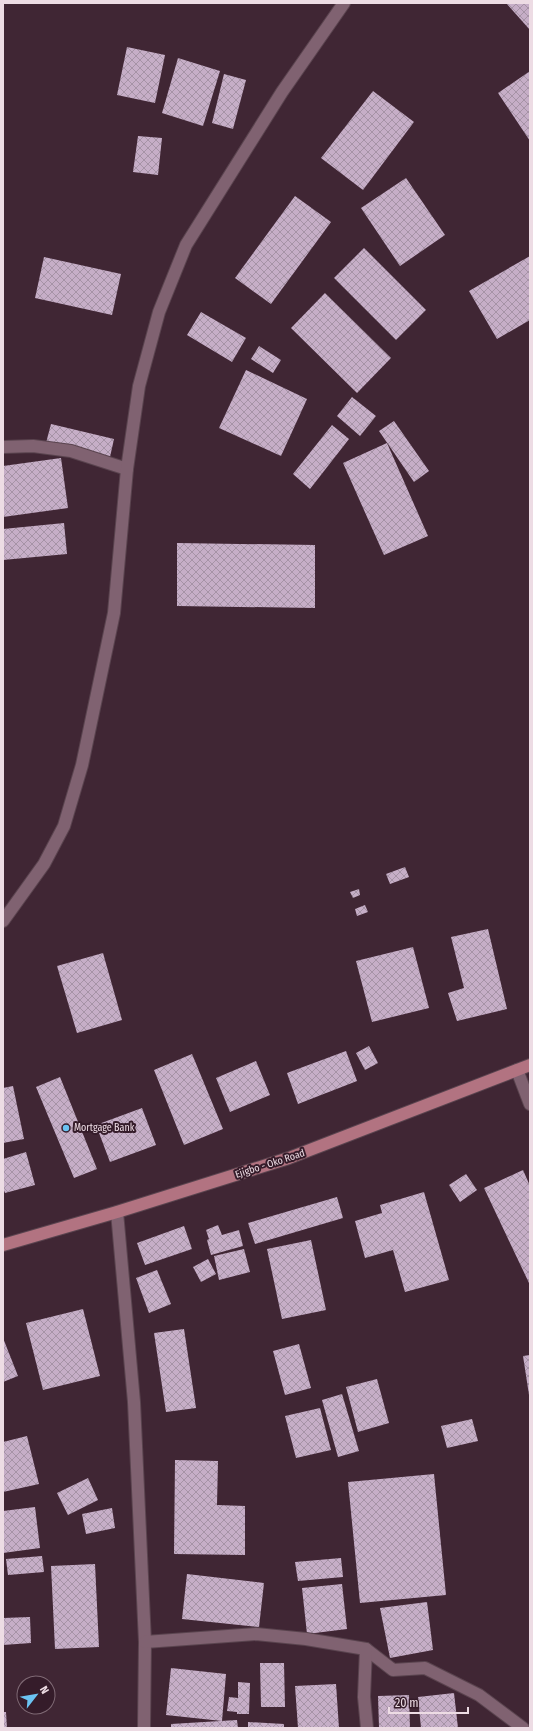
<svg xmlns="http://www.w3.org/2000/svg" width="533" height="1731" font-family="'Fira Sans Condensed',sans-serif">
<style>
.building{fill:url(#building-cross-hatch)}
.lines{fill:none;stroke-linecap:round;stroke-linejoin:round}
.minor-casing{stroke:#5a444f;stroke-width:14}
.primary-casing{stroke:#5a444f;stroke-width:14}
.minor{stroke:#806271;stroke-width:12}
.primary{stroke:#b27381;stroke-width:12}
.poi-dot{fill:#6bc3f2;stroke:#351c2a;stroke-width:1.5}
.labels{text-anchor:middle;dominant-baseline:central;stroke-width:4;stroke-linejoin:round;paint-order:stroke}
.poi-label{font-size:10px;fill:#eddce4;stroke:#351c2a;text-anchor:start}
.street-label{font-size:10px;fill:#eddce4;stroke:#351c2a}
</style>
<defs>
<pattern id="building-cross-hatch" width="8" height="8" patternUnits="userSpaceOnUse"><rect width="8" height="8" fill="#c6aec7"/><path d="M0 0l8 8M0 8l8-8" fill="none" stroke="#a693a6"/></pattern>
</defs>
<rect width="100%" height="100%" fill="#402634"/>
<g class="building">
<path d="M506,3H530V30Z"/>
<path d="M127,47L165,55L155,103L117,95Z"/>
<path d="M178,58L220,71L203,126L162,113Z"/>
<path d="M530,71V141L498,93Z"/>
<path d="M224,74L246,80L233,129L212,123Z"/>
<path d="M373,91L414,122L363,190L321,158Z"/>
<path d="M138,136L162,138L158,175L133,172Z"/>
<path d="M406,178L445,235L400,266L361,208Z"/>
<path d="M295,196L331,222L271,304L235,278Z"/>
<path d="M364,248L426,310L396,340L334,278Z"/>
<path d="M530,256V320L497,339L469,291Z"/>
<path d="M44,257L121,274L112,315L35,298Z"/>
<path d="M325,293L391,358L357,393L291,328Z"/>
<path d="M201,312L246,338L232,362L187,335Z"/>
<path d="M259,346L281,360L273,373L251,359Z"/>
<path d="M246,370L307,399L281,456L219,428Z"/>
<path d="M352,397L376,416L360,436L337,416Z"/>
<path d="M394,421L429,471L414,482L379,431Z"/>
<path d="M51,424L114,439L110,457L46,443Z"/>
<path d="M332,425L349,439L310,489L293,474Z"/>
<path d="M387,443L428,536L384,555L343,463Z"/>
<path d="M61,458L68,508L3,517V466Z"/>
<path d="M64,523L67,554L3,560V529Z"/>
<path d="M177,543L315,545V608L177,606Z"/>
<path d="M405,867L409,877L390,884L386,874Z"/>
<path d="M359,889L360,895L353,898L350,892Z"/>
<path d="M365,905L368,912L357,916L355,909Z"/>
<path d="M488,929L507,1009L457,1021L448,993L464,988L451,937Z"/>
<path d="M413,947L429,1008L372,1022L356,961Z"/>
<path d="M103,953L122,1020L77,1033L57,966Z"/>
<path d="M369,1046L378,1063L365,1070L356,1053Z"/>
<path d="M346,1051L357,1081L298,1104L287,1073Z"/>
<path d="M192,1054L223,1129L184,1145L154,1070Z"/>
<path d="M256,1061L270,1095L230,1112L216,1078Z"/>
<path d="M60,1077L97,1169L74,1178L36,1087Z"/>
<path d="M13,1086L24,1139L3,1143V1088Z"/>
<path d="M142,1108L156,1145L110,1162L96,1125Z"/>
<path d="M26,1152L35,1185L5,1193L3,1188V1159Z"/>
<path d="M523,1170L530,1186L529,1283L484,1188Z"/>
<path d="M466,1174L477,1190L460,1202L449,1185Z"/>
<path d="M424,1192L449,1280L405,1292L393,1250L365,1258L355,1221L382,1213L380,1205Z"/>
<path d="M337,1197L343,1218L255,1244L248,1223Z"/>
<path d="M218,1225L222,1235L239,1230L243,1246L211,1255L207,1240L209,1239L206,1230Z"/>
<path d="M184,1226L192,1249L145,1265L137,1243Z"/>
<path d="M311,1240L326,1310L282,1319L267,1249Z"/>
<path d="M244,1249L250,1272L219,1280L214,1256Z"/>
<path d="M208,1259L216,1274L201,1282L193,1267Z"/>
<path d="M157,1270L171,1304L149,1313L136,1278Z"/>
<path d="M83,1309L100,1376L43,1390L26,1323Z"/>
<path d="M184,1329L196,1408L166,1412L154,1333Z"/>
<path d="M3,1338L18,1376L3,1382Z"/>
<path d="M299,1344L311,1388L285,1395L273,1351Z"/>
<path d="M530,1355V1395H529L523,1356Z"/>
<path d="M377,1379L389,1423L358,1432L346,1387Z"/>
<path d="M342,1394L359,1451L338,1457L322,1400Z"/>
<path d="M320,1408L331,1450L296,1458L285,1416Z"/>
<path d="M472,1419L478,1441L447,1448L441,1426Z"/>
<path d="M27,1436L39,1484L3,1492V1442Z"/>
<path d="M175,1460L218,1461L217,1505L245,1506V1555L174,1554Z"/>
<path d="M434,1474L446,1595L360,1603L348,1482Z"/>
<path d="M88,1478L98,1500L68,1515L57,1493Z"/>
<path d="M35,1507L40,1548L3,1553V1511Z"/>
<path d="M112,1508L115,1528L86,1534L82,1514Z"/>
<path d="M42,1556L44,1572L8,1575L6,1559Z"/>
<path d="M341,1558L343,1577L298,1581L295,1562Z"/>
<path d="M95,1564L99,1647L55,1649L51,1566Z"/>
<path d="M187,1574L264,1583L259,1627L182,1619Z"/>
<path d="M342,1584L347,1629L307,1634L302,1588Z"/>
<path d="M427,1602L433,1650L390,1658L380,1608Z"/>
<path d="M30,1617L31,1643L3,1645V1618Z"/>
<path d="M260,1663H284L285,1707H261Z"/>
<path d="M171,1668L226,1674L222,1721L166,1715Z"/>
<path d="M238,1682L250,1683L249,1714H237V1712L227,1711L229,1697L238,1698Z"/>
<path d="M336,1684L339,1728H298L295,1686Z"/>
<path d="M454,1693L458,1728H421L418,1697Z"/>
<path d="M409,1695L410,1728H379L378,1696Z"/>
<path d="M3,1712H6L7,1728H3Z"/>
<path d="M237,1720L238,1728H171V1724Z"/>
<path d="M248,1722L284,1724V1728H248Z"/>
</g>
<g class="lines">
<defs>
<g id="minor">
<path d="M3,447L33,446L71,451L127,469"/>
<path d="M3,921L44,864L64,826L82,765L114,613L127,469L139,386L159,312L186,245L282,92L344,3"/>
<path d="M517,1070L530,1104"/>
<path d="M117,1212L134,1402L145,1642L144,1728"/>
<path d="M145,1642L256,1634L306,1639L366,1649L393,1670L425,1668L479,1695L523,1728"/>
<path d="M366,1649L364,1697L367,1728"/>
</g>
<path id="primary" d="M3,1245L117,1212L289,1158L530,1065"/>
</defs>
<use href="#minor" class="minor-casing"/>
<use href="#primary" class="primary-casing"/>
<use href="#minor" class="minor"/>
<use href="#primary" class="primary"/>
</g>
<circle class="poi-dot" cx="66" cy="1128" r="4"/>
<g class="labels">
<g class="poi-label">
<text x="74" y="1128">Mortgage Bank</text>
</g>
<g class="street-label">
<text transform="translate(270 1164) rotate(-18)">Ejigbo - Oko Road</text>
</g>
</g>
<rect width="533" height="1731" fill="none" stroke="#eddce4" stroke-width="8"/>
<g transform="translate(36 1695) rotate(59)"><circle r="19" fill="#351c2a" stroke="#7f6974"/>
<path d="M0-3L7 15L0 10L-7 15Z" fill="#6bc3f2"/>
<text y="-6" font-size="11" font-weight="bold" text-anchor="middle" fill="#eddce4">N</text>
</g>
<path d="M389 1707v6h79v-6" fill="none" stroke="#eddce4" stroke-width="2"/>
<text x="395" y="1707" font-size="12" fill="#eddce4" stroke="#351c2a" stroke-width="3" paint-order="stroke">20 m</text>
</svg>
